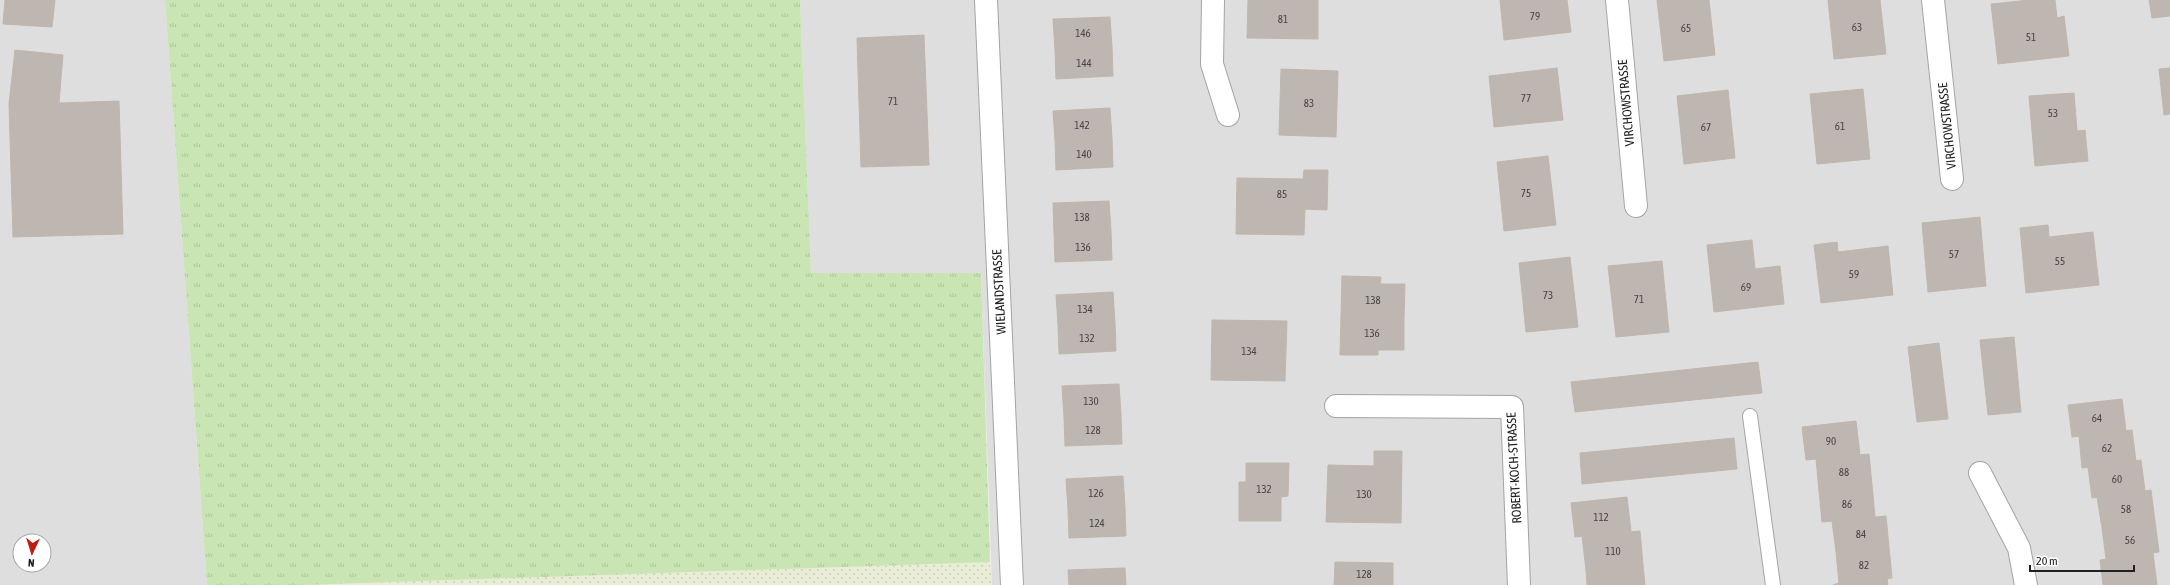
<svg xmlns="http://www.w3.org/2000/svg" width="2170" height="585" font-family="'Asap Condensed',sans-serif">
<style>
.residential{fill:#dedede;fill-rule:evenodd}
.farmland{fill:url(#farmland-dots)}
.grass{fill:url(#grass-tufts)}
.building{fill:#bdb6b1;stroke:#c1b6ab}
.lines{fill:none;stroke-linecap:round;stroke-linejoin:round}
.lane-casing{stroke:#a4a4a4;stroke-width:16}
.street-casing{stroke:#a4a4a4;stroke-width:24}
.lane{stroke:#fff;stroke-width:14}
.street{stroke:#fff;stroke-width:22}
.labels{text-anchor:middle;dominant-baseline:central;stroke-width:3.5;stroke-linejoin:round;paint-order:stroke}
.number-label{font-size:11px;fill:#474644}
.street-label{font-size:13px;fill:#202020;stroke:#fff}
</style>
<defs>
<pattern id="farmland-dots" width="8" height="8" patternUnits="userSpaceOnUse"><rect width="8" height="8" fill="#eaedd5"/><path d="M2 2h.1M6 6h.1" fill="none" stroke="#c8cbb7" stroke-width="1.8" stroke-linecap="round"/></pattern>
<pattern id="grass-tufts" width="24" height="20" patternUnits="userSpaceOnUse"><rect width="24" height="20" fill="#c9e5b3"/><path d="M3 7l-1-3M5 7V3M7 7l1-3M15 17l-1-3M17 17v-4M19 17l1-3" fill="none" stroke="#acc49a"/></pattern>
</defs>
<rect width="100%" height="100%" fill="#f0eee8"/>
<g class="residential">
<path d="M0,0H165L207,585H0ZM20,541H44V565H20Z"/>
<path d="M800,0H2170V585H992L981,273H811Z"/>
</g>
<path class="farmland" d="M990,562L992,585H304Z"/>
<path class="grass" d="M165,0H800L811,273H981L990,562L304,585H207Z"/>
<g class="building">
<path d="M5,0H55L52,27L3,24Z"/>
<path d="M1248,0H1318V39L1247,38Z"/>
<path d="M1500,0H1567L1571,32L1504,40Z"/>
<path d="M1657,0H1709L1715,55L1664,61Z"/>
<path d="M1828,0H1880L1886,54L1834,59Z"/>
<path d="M2029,0H2055L2057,18L2064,16L2069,56L1998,64L1991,4Z"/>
<path d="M2149,0H2170V16L2152,18Z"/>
<path d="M1110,17L1112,47L1055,50L1053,19Z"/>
<path d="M924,35L929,165L861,167L857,38Z"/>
<path d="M1112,47L1113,76L1056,79L1055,50Z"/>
<path d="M15,50L63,55L59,103L119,101L123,234L13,237L9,104Z"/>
<path d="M1557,68L1563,120L1494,127L1489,76Z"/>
<path d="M2170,68V114L2164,115L2159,69Z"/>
<path d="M1281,69L1338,71L1336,137L1279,135Z"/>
<path d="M1863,89L1870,159L1817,164L1810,94Z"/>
<path d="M1728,90L1735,158L1684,164L1677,96Z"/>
<path d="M2074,93L2077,131L2085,130L2088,161L2035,166L2029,96Z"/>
<path d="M1110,108L1112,139L1055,141L1053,111Z"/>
<path d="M1112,139L1113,167L1056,170L1055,141Z"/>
<path d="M1548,156L1556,225L1504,231L1497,162Z"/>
<path d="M1304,170H1328L1327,210L1305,209L1304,235L1236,234L1237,178L1303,179Z"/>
<path d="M1109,201L1111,231L1054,233L1053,203Z"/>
<path d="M1980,217L1986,286L1928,292L1922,223Z"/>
<path d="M2048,225L2049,237L2093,232L2099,285L2026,293L2020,228Z"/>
<path d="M1111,231L1112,260L1055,262L1054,233Z"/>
<path d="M1752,240L1755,269L1780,266L1784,304L1714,312L1707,245Z"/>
<path d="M1837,242L1838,252L1888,246L1893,295L1821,303L1814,245Z"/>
<path d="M1570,257L1578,327L1526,332L1519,263Z"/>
<path d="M1662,261L1669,332L1616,337L1608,266Z"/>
<path d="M1342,276L1381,277L1380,284H1405L1404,317L1341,316Z"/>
<path d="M1113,292L1115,323L1058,325L1056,295Z"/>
<path d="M1341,316L1404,317V350H1378V355H1340Z"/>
<path d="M1212,320L1287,321L1285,381L1211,380Z"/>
<path d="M1115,323L1116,351L1059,354L1058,325Z"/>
<path d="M2014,337L2021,412L1988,415L1980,340Z"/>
<path d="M1939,343L1948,419L1917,422L1908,347Z"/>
<path d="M1758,362L1762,393L1575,412L1571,382Z"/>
<path d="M1119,384L1121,415L1064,417L1062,386Z"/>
<path d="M2122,399L2126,431L2072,437L2068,405Z"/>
<path d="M1121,415L1122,444L1065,446L1064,417Z"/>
<path d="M1856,421L1860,455L1806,460L1802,427Z"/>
<path d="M2132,430L2136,461L2082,468L2079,436Z"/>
<path d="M1734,438L1737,469L1582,484L1580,453Z"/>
<path d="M1374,451H1402L1401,523L1326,522L1328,465L1374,466Z"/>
<path d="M1869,454L1872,485L1819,491L1816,459Z"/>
<path d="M2141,460L2145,491L2092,498L2088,467Z"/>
<path d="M1246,463H1289L1288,496L1281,497V521H1239V482H1246Z"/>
<path d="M1123,476L1125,507L1068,510L1066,479Z"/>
<path d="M1872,485L1875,517L1822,522L1819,491Z"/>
<path d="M2151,490L2155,521L2102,528L2097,497Z"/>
<path d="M1627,497L1631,531L1575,537L1571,503Z"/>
<path d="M1125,507L1126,536L1069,538L1068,510Z"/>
<path d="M1886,516L1889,547L1836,552L1832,521Z"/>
<path d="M2155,521L2159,552L2106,559L2102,528Z"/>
<path d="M1640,531L1643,565L1586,570L1582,536Z"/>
<path d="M1889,547L1892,578L1839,583L1836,552Z"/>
<path d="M2153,553L2157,585H2103L2100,560Z"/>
<path d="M1335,562L1393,563V585H1334Z"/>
<path d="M1643,565L1645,585H1587L1586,570Z"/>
<path d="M1125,568L1126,585H1069L1068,570Z"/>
<path d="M1887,578L1888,585H1833L1839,583Z"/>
</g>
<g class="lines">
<defs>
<path id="lane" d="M1750,416L1773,585"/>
<g id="street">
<path d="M986,0L1012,585"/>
<path d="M1213,0L1212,64L1228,115"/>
<path d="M1617,0L1636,206"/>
<path d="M1933,0L1952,179"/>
<path d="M1336,406L1512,407L1519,585"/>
<path d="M1980,473L2019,548L2026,585"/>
</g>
</defs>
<use href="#lane" class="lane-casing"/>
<use href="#street" class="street-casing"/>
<use href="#lane" class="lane"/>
<use href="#street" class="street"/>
</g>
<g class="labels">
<g class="number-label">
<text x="1535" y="16">79</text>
<text x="1283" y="19">81</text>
<text x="1857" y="27">63</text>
<text x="1686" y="28">65</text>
<text x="1083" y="33">146</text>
<text x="2031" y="37">51</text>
<text x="1084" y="63">144</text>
<text x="1526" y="98">77</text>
<text x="893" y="101">71</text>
<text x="1309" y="103">83</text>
<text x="2053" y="113">53</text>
<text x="1082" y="125">142</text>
<text x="1840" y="126">61</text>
<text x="1706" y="127">67</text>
<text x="1084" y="154">140</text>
<text x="1526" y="193">75</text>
<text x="1282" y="194">85</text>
<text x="1082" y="217">138</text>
<text x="1083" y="247">136</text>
<text x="1954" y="254">57</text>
<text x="2060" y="261">55</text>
<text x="1854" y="274">59</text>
<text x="1746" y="287">69</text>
<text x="1548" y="295">73</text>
<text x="1639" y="299">71</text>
<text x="1373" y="300">138</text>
<text x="1085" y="309">134</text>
<text x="1372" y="333">136</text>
<text x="1087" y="338">132</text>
<text x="1249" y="351">134</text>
<text x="1091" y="401">130</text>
<text x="2097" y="418">64</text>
<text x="1093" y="430">128</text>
<text x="1831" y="441">90</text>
<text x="2107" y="448">62</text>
<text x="1844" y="472">88</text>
<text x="2117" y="479">60</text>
<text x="1264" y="489">132</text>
<text x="1096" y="493">126</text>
<text x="1364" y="494">130</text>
<text x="1847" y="504">86</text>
<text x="2126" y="509">58</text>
<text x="1601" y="517">112</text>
<text x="1097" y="523">124</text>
<text x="1861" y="534">84</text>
<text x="2130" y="540">56</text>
<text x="1613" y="551">110</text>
<text x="1864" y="565">82</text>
<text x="1364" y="574">128</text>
</g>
<g class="street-label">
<text transform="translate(1626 103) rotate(-95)">VIRCHOWSTRASSE</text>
<text transform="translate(1947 126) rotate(-96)">VIRCHOWSTRASSE</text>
<text transform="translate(999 292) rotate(-93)">WIELANDSTRASSE</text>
<text transform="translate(1514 468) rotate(-93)">ROBERT-KOCH-STRASSE</text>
</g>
</g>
<g transform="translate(32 553) rotate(184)"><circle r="19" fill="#ffffff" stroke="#a6a6a6"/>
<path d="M0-3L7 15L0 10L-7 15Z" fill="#bf1b12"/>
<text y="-6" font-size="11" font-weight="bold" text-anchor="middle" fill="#202020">N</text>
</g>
<path d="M2030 565v6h104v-6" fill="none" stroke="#202020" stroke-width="2"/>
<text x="2036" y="565" font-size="12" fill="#202020" stroke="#ffffff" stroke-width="3" paint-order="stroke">20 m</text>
</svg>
